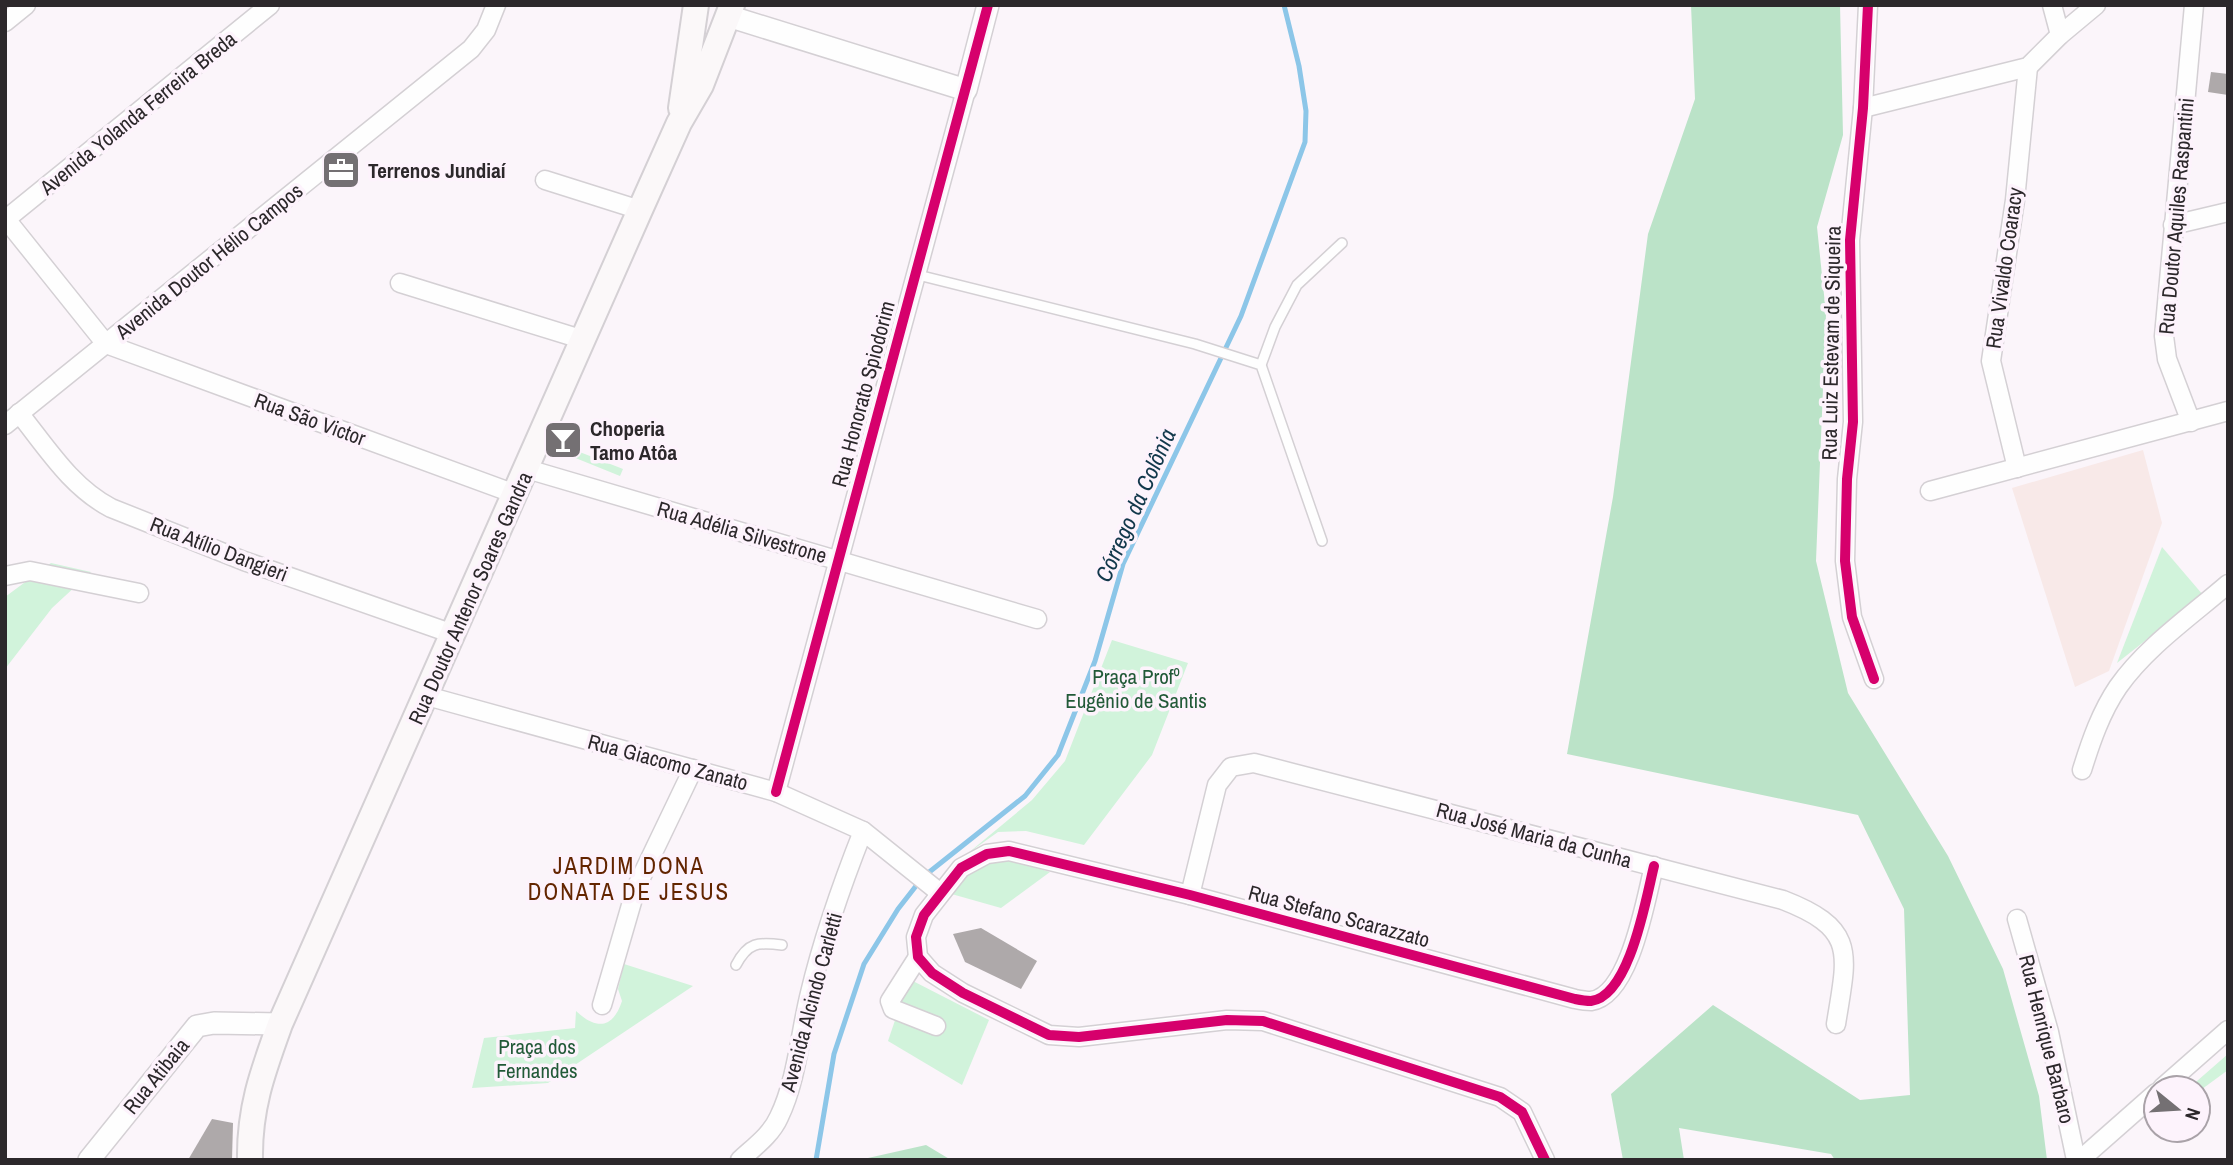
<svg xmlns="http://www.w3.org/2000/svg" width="2233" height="1165" font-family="'Archivo Narrow',sans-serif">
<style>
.education{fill:#f8e9e8}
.green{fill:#d1f3db}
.forest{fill:#bbe3c8}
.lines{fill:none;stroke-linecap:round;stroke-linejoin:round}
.stream{stroke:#8cc6e8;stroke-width:5}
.building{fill:#aea9aa}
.service-casing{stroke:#d4d0d4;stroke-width:12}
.minor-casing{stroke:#d4d0d4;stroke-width:21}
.tertiary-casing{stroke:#d4d0d4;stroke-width:24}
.secondary-casing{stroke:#d4d0d4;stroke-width:28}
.service{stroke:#fefefe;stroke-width:9}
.minor{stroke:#fefefe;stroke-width:18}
.tertiary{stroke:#fefefe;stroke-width:21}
.secondary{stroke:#fbf8f9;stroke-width:24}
.cycleway-casing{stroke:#fdf3fc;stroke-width:15}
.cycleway{stroke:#d6006c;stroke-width:10}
.labels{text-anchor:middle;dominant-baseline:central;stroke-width:7;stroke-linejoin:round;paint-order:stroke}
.street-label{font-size:21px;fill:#2c282b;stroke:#fdf3fc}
.poi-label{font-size:21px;font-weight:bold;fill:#2c282b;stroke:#fdf3fc;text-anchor:start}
.park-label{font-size:21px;fill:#225a38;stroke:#fdf3fc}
.water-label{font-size:23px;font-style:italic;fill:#12384b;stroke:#fdf3fc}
.neighbourhood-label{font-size:23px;letter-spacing:2px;fill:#632500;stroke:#fdf3fc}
</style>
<rect width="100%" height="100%" fill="#fbf5fa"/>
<path class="education" d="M2143,450L2162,523L2109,671L2075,687L2012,488Z"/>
<g class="green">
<path d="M567,447L623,469L620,476L573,457Z"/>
<path d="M2162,547L2203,595L2117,663Z"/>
<path d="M51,563L91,572L52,608L5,669V597Z"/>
<path d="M1112,640L1188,663L1152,755L1084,845L1026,831L998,832L967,854L1032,800L1065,761Z"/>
<path d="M1007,859L1050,872L1001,908L948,893C964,872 982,865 1007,859Z"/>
<path d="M624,964L693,986L548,1083L472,1088L484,1038L575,1028L576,1011C596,1030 613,1029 622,1001L618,989Z"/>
<path d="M909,979L989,1020L962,1085L888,1041Z"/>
<path d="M2228,1054V1070L2198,1092V1088H2189Z"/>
</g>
<g class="forest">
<path d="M1691,5H1840L1843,135L1817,227L1826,314L1816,561L1848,693L1948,856L2003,969L2039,1096L2047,1160H1835L1831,1154L1679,1128L1684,1160H1623L1611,1094L1713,1005L1860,1100L1910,1095L1904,909L1858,815L1567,754L1613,497L1648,234L1695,99Z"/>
<path d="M926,1145L951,1160H859Z"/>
</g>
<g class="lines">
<path class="stream" d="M816,1160L834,1054L864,964L898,909L923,877L1025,796L1058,755L1095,661L1123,564L1241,316L1305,142L1306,111L1299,66L1284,5"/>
</g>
<g class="building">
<path d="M2211,72L2228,74V95L2208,92Z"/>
<path d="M981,928L1037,961L1021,989L965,962L953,934Z"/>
<path d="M212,1119L233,1123L232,1160H188Z"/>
</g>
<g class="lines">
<defs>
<g id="service">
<path d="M914,274L1195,344L1261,365L1322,541"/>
<path d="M1261,365L1275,327L1297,285L1342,243"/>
<path d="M736,965C748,942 758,942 782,945"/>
</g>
<g id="minor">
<path d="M1868,5L1863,108L1850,240L1853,422L1847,479L1845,561L1852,617L1874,679"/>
<path d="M2052,5L2060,35"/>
<path d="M5,22L26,5"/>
<path d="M1863,108L2028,67L2060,35L2096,5"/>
<path d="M545,180L640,210"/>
<path d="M5,218L106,344L515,494"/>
<path d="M5,220L270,5"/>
<path d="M2173,225L2228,212"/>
<path d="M400,283L584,340"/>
<path d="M19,413C47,448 71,487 111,508L244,561L453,634"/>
<path d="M2191,422L2167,359L2164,336L2194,5"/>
<path d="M5,425L471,49L486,30L496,5"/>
<path d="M2017,468L1991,361L2015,200L2028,67"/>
<path d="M527,469L1037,619"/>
<path d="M1930,491L2228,411"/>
<path d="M5,576L30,571L139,593"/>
<path d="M427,696L776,792L863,831L939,892"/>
<path d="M2082,770C2091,741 2101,712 2118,687C2146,647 2191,616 2228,584"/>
<path d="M776,792L966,90"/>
<path d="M1190,895L1217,785L1231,767L1254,763L1783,900C1858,929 1847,954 1836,1024"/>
<path d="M2017,919L2049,1032L2076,1160"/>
<path d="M918,957L890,1001L893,1009L936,1026"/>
<path d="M602,1005L636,888L693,769"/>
<path d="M2162,1088L2228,1030"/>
<path d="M740,1160C754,1147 771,1135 779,1117C797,1080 800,1033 810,993C823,938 842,884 863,831"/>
<path d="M1545,1160L1522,1112L1500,1097L1263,1021L1227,1020L1079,1037L1049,1035L963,993L932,973L918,957L916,937L924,915L961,868L987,854L1009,851L1190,895L1575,999C1580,1000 1586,1001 1591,1001C1630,996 1646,898 1654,866"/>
<path d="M2080,1160L2156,1093"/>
</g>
<g id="tertiary">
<path d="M728,16L966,90L988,5"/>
<path d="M89,1160L197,1026L214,1023L280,1024"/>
</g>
<g id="secondary">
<path d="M681,108L696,5"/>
<path d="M250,1160C249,1108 263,1071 280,1024L640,210L679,123L701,85L732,5"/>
</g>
</defs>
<use href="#service" class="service-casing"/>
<use href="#minor" class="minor-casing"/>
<use href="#tertiary" class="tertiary-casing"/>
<use href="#secondary" class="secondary-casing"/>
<use href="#service" class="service"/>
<use href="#minor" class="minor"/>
<use href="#tertiary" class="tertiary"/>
<use href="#secondary" class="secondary"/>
<defs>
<g id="cycleway">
<path d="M1868,5L1863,108L1850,240L1853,422L1847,479L1845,561L1852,617L1874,679"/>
<path d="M776,792L988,5"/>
<path d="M1545,1160L1522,1112L1500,1097L1263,1021L1227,1020L1079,1037L1049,1035L963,993L932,973L918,957L916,937L924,915L961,868L987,854L1009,851L1190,895L1575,999C1580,1000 1586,1001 1591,1001C1630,996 1646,898 1654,866"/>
</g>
</defs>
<use href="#cycleway" class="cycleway-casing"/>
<use href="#cycleway" class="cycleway"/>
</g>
<defs>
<symbol id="office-square" viewBox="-11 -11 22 22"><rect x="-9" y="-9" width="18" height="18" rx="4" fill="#747073" stroke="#fdf3fc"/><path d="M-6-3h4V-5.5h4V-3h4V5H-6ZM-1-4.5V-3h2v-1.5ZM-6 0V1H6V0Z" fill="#fff"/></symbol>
<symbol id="bar-square" viewBox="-11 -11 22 22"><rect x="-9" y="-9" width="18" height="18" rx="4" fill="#747073" stroke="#fdf3fc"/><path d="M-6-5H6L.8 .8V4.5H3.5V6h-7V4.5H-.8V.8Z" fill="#fff"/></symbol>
</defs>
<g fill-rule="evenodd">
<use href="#office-square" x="319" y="148" width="44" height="44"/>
<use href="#bar-square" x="541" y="418" width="44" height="44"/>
</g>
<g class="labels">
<g class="street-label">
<text transform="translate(138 113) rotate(-39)">Avenida Yolanda Ferreira Breda</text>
<text transform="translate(2176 216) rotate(-85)">Rua Doutor Aquiles Raspantini</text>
<text transform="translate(209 261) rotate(-39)">Avenida Doutor Hélio Campos</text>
<text transform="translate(2004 268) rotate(-82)">Rua Vivaldo Coaracy</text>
<text transform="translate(1831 343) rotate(-89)">Rua Luiz Estevam de Siqueira</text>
<text transform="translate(863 394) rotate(-75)">Rua Honorato Spiodorim</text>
<text transform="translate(310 419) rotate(20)">Rua São Victor</text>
<text transform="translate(742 532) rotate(16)">Rua Adélia Silvestrone</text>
<text transform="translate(219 549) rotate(21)">Rua Atílio Dangieri</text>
<text transform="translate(470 598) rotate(-66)">Rua Doutor Antenor Soares Gandra</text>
<text transform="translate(668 762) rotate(15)">Rua Giacomo Zanato</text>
<text transform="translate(1534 835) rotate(15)">Rua José Maria da Cunha</text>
<text transform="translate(1339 916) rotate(15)">Rua Stefano Scarazzato</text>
<text transform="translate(811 1002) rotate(-75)">Avenida Alcindo Carletti</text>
<text transform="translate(2047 1039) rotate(76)">Rua Henrique Barbaro</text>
<text transform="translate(156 1076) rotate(-51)">Rua Atibaia</text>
</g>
<g class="poi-label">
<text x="368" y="170">Terrenos Jundiaí</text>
<text x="590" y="428">Choperia<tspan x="590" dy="24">Tamo Atôa</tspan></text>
</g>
<g class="park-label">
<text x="1136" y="676">Praça Profº<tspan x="1136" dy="24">Eugênio de Santis</tspan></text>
<text x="537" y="1046">Praça dos<tspan x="537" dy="24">Fernandes</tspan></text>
</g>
<g class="water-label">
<text transform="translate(1135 505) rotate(-66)">Córrego da Colônia</text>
</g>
<g class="neighbourhood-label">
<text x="629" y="865">JARDIM DONA<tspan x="629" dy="26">DONATA DE JESUS</tspan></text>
</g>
</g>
<rect width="2233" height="1165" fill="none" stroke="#2c282b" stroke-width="14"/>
<g transform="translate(2177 1109) rotate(108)"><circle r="33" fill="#fdf3fc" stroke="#a9a2a8" stroke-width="2"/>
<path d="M0-5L12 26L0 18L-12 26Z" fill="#747073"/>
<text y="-10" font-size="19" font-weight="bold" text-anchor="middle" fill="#2c282b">N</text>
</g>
</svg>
